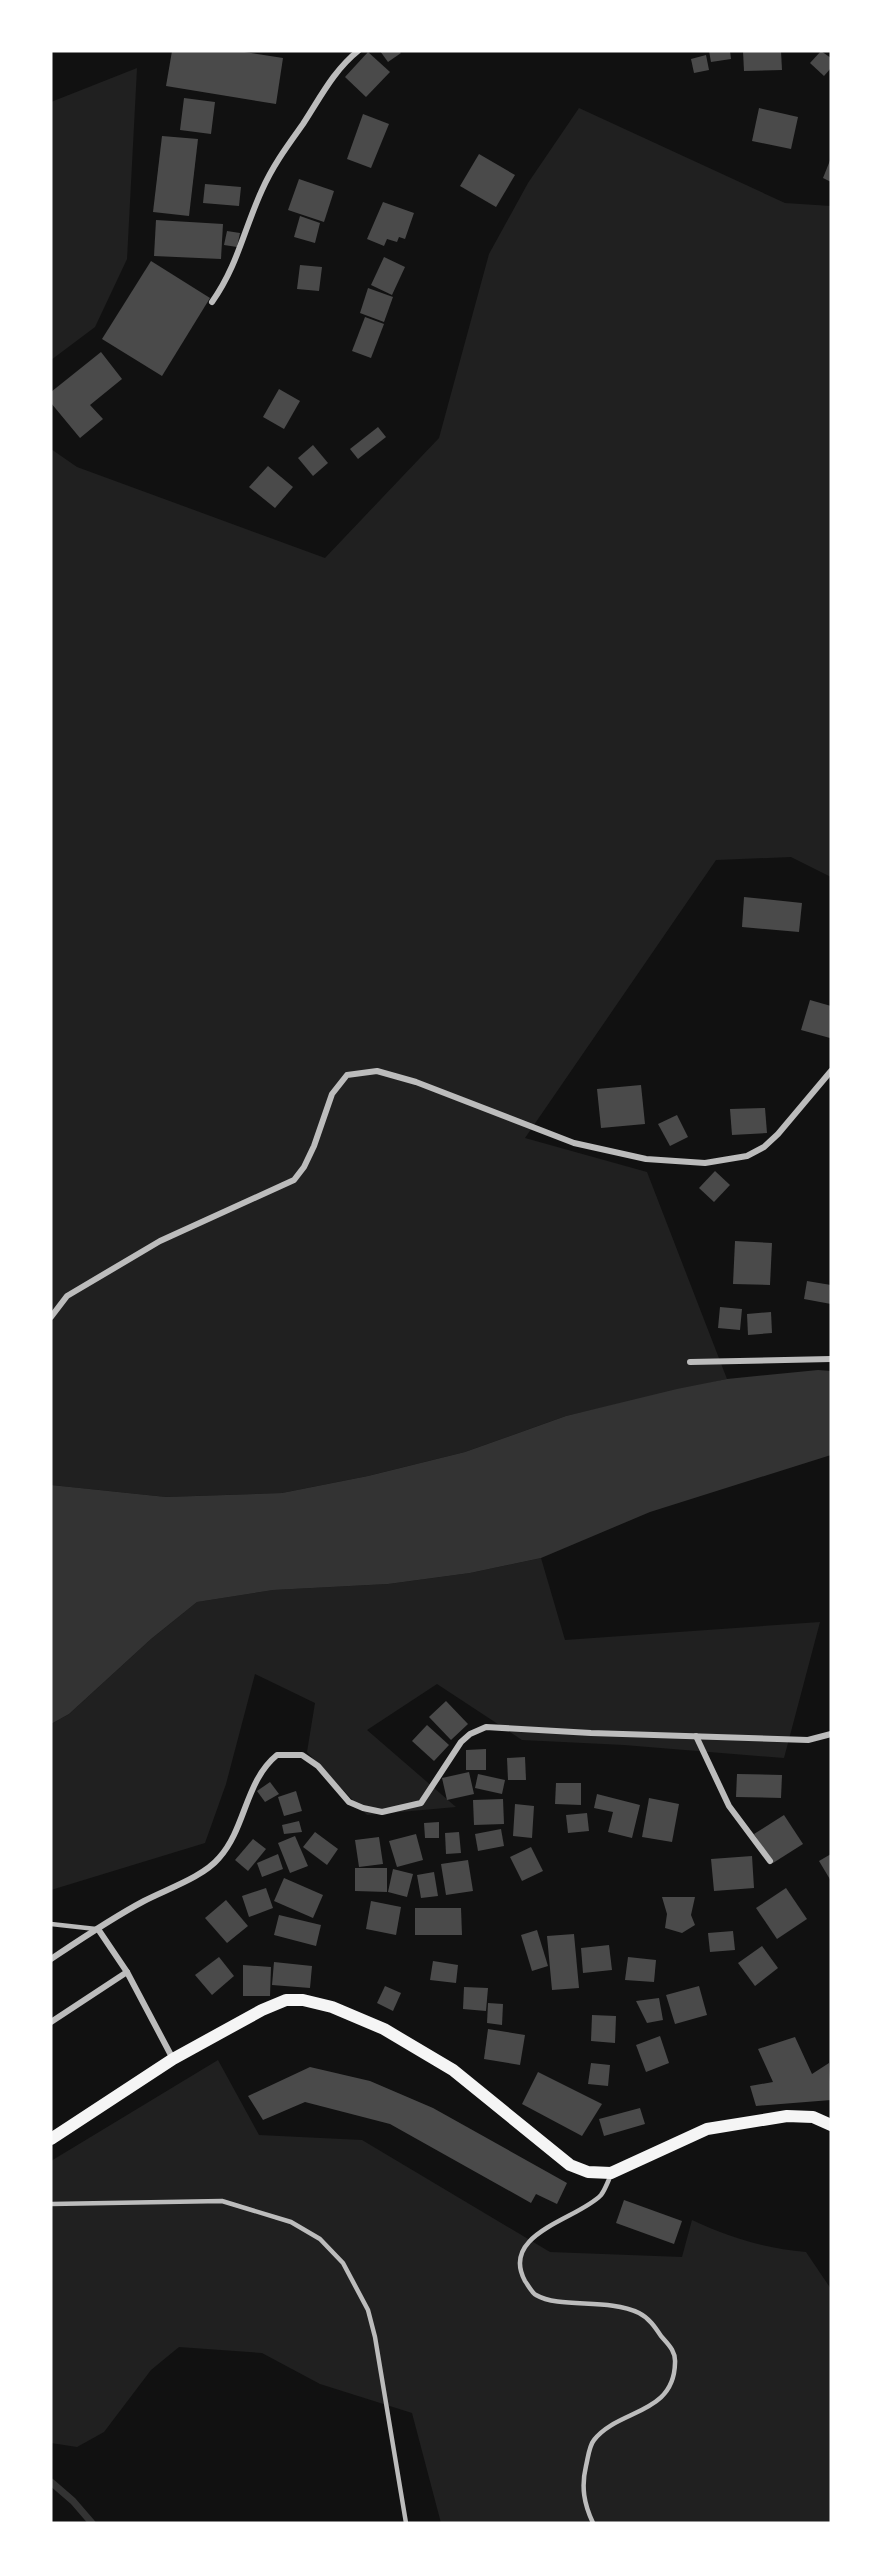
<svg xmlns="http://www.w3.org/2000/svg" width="882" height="2574" font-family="'PT Sans Narrow',sans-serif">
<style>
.green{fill:#202020}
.water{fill:#333}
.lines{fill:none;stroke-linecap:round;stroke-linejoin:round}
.stream{stroke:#333;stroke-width:7}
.building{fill:#4a4a4a}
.service{stroke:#bcbcbc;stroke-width:4.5}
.minor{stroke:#bcbcbc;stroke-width:6}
.secondary{stroke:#f5f5f5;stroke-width:12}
</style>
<rect width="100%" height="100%" fill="#111"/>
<g class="green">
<path d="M137,68L127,259L95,327L51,360V102Z"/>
<path d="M579,108L785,203L831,206V877L791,857L716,860L525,1138L647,1172L727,1379L566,1416L465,1452L368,1476L282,1493L166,1497L51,1485V449L77,467L325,558L439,438L489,254L528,183Z"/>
<path d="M541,1558L565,1640L820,1622L784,1758L624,1745L522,1740L437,1684L367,1730L456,1807L367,1815L307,1752L315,1703L255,1674L226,1784L205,1843L51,1890V1724L69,1714L151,1639L197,1602L273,1590L388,1584L470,1573Z"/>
<path d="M218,2060L259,2135L362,2140L550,2252L682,2257L692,2220C731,2238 763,2248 806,2252L831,2289V2523H441L412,2413L320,2384L262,2353L179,2347L151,2370L104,2432L77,2447L51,2443V2161Z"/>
</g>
<path class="water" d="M818,1370L831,1371V1455L650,1512L541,1558L470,1573L388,1584L273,1590L197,1602L151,1639L69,1714L51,1724V1485L166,1497L282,1493L368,1476L465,1452L566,1416L677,1389L727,1379Z"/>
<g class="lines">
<path class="stream" d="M51,2482L73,2501L92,2523"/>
</g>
<g class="building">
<path d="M172,51H238L283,58L276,104L166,86Z"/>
<path d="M380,51H399L401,53L388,62Z"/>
<path d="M709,51H730L731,59L711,62Z"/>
<path d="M743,51H781L782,70L744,71Z"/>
<path d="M821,51L831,58V68L824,76L810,63Z"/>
<path d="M368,52L390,72L366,97L345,77Z"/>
<path d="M706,55L709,70L694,73L691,59Z"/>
<path d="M184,98L215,102L211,134L180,130Z"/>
<path d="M759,108L798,117L791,149L752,141Z"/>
<path d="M363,114L389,124L371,168L347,159Z"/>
<path d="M162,136L198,139L189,216L153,212Z"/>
<path d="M479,154L515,175L496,207L460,186Z"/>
<path d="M831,158V182L823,178Z"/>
<path d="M299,179L334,191L324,222L288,210Z"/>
<path d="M205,184L241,187L239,206L203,203Z"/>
<path d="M383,202L414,213L405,239L399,237L397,242L387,239L384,246L367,239Z"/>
<path d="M300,216L320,223L315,243L294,237Z"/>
<path d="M156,220L223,224L221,259L154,256Z"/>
<path d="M227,231L240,233L237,247L224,245Z"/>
<path d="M384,257L405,267L392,295L371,285Z"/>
<path d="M151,261L210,298L162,376L102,339Z"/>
<path d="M300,265L322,267L319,291L297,289Z"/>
<path d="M368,288L393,297L384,322L360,313Z"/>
<path d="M365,317L384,324L371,358L352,351Z"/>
<path d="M101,352L122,379L90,405L103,419L80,438L51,403V392Z"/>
<path d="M279,389L300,401L284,429L263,417Z"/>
<path d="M378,427L386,437L358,459L350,449Z"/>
<path d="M313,445L328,463L313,476L298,458Z"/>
<path d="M268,466L293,487L275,508L249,487Z"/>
<path d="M744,897L802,903L799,932L742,927Z"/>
<path d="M810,1000L831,1006L830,1038L801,1030Z"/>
<path d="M641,1085L645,1124L601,1128L597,1089Z"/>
<path d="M765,1108L767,1133L732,1135L730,1109Z"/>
<path d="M677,1115L688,1137L670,1146L658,1124Z"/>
<path d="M715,1171L730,1185L714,1202L699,1188Z"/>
<path d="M735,1241L772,1243L770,1285L733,1284Z"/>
<path d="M807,1281L831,1285V1304L804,1299Z"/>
<path d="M720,1307L742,1309L740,1330L718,1328Z"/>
<path d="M771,1312L772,1333L748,1335L747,1314Z"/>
<path d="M446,1701L468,1724L451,1740L429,1717Z"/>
<path d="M427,1725L449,1745L434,1761L412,1741Z"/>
<path d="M486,1749V1770H466V1750Z"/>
<path d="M525,1757L526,1780H508L507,1758Z"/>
<path d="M469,1772L474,1794L447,1800L442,1778Z"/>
<path d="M478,1774L505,1780L502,1794L475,1788Z"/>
<path d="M737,1774L782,1775L781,1798L736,1797Z"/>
<path d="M270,1782L279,1794L265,1802L257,1791Z"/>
<path d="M556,1783H581V1805L555,1804Z"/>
<path d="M296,1791L302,1811L284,1816L278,1797Z"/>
<path d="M597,1794L640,1805L632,1838L608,1832L613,1812L594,1808Z"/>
<path d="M649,1798L679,1804L672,1842L642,1837Z"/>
<path d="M503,1799L504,1824L474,1825L473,1800Z"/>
<path d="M515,1804L534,1806L532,1838L513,1836Z"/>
<path d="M587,1813L589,1831L568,1833L566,1815Z"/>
<path d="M784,1815L803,1844L773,1863L754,1834Z"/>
<path d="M299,1821L302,1832L284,1834L282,1825Z"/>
<path d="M439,1822V1838H425L424,1823Z"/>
<path d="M501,1829L504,1846L478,1851L475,1834Z"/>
<path d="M315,1832L338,1849L327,1865L303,1847Z"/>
<path d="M459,1832L461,1853L446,1854L445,1833Z"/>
<path d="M416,1834L423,1860L397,1867L389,1841Z"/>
<path d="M295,1836L308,1866L290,1873L278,1843Z"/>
<path d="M379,1837L383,1864L359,1867L355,1840Z"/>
<path d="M253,1839L266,1849L248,1871L235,1860Z"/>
<path d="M531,1847L543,1871L522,1881L510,1857Z"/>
<path d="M278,1854L283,1869L262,1877L257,1863Z"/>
<path d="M831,1854V1881L819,1861Z"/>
<path d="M752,1856L754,1888L714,1891L711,1859Z"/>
<path d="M468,1860L473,1891L446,1895L441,1864Z"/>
<path d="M355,1868H387V1892L355,1891Z"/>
<path d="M393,1869L413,1874L407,1897L388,1892Z"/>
<path d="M434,1872L438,1896L421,1898L417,1875Z"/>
<path d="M284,1878L323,1895L313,1918L274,1901Z"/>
<path d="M266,1888L273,1908L249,1917L242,1896Z"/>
<path d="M786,1888L807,1919L777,1939L756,1908Z"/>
<path d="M662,1897H695L691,1915L695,1925L682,1933L665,1928L667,1914Z"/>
<path d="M226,1900L248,1926L227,1943L205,1918Z"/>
<path d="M371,1901L401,1907L396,1935L366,1929Z"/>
<path d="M415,1908H461L462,1935H415Z"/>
<path d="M279,1915L321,1925L316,1946L274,1935Z"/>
<path d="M537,1930L548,1966L532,1971L521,1935Z"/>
<path d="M733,1931L735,1950L710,1952L708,1933Z"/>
<path d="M574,1934L579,1988L552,1990L547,1936Z"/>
<path d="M609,1945L612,1970L583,1973L581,1948Z"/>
<path d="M762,1946L778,1968L755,1986L738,1963Z"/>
<path d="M219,1957L234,1976L212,1995L195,1975Z"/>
<path d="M628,1957L656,1960L654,1982L625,1980Z"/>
<path d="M433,1961L458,1965L456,1983L430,1980Z"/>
<path d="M274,1962L312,1966L310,1988L272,1985Z"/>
<path d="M243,1965L271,1967L270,1996H243Z"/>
<path d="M385,1986L401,1993L393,2011L377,2003Z"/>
<path d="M699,1986L707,2015L675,2024L666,1995Z"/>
<path d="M464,1987L488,1988L486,2011L463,2009Z"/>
<path d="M659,1998L663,2020L647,2023L636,2001Z"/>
<path d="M488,2003L503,2004L502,2025L487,2023Z"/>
<path d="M592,2015L616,2016L615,2043L591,2041Z"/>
<path d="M488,2029L525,2035L520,2065L484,2059Z"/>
<path d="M660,2036L669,2063L646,2072L636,2045Z"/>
<path d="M795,2037L812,2074L829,2063L831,2100L756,2106L750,2086L773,2082L758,2049Z"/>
<path d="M591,2063L610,2065L608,2086L588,2084Z"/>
<path d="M310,2067L370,2081L433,2108L567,2183L557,2204L536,2194L531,2203L390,2124L305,2102L263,2120L248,2096Z"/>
<path d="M538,2072L602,2104L582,2136L522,2104Z"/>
<path d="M640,2108L645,2124L604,2136L599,2119Z"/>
<path d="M624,2200L682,2221L674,2244L616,2223Z"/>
</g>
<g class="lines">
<g class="service">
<path d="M51,1924L96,1929"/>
<path d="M51,2204L222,2201L291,2222L320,2239L343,2263L368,2310L375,2337L406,2523"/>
<path d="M593,2523C584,2504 581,2487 586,2466C588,2458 589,2446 594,2440C618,2409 674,2415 675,2363C676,2351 668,2344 661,2336C655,2327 649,2318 639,2313C608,2298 560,2309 536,2295C532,2293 528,2285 525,2281C499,2233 579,2219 601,2195C605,2190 608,2181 611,2175"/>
</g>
<g class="minor">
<path d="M212,302C238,265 244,229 262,190C273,165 288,145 303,124C320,98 334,70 358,51"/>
<path d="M51,1317L67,1296L160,1241L294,1180L304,1167L314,1146L332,1094L347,1075L377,1071L416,1082L574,1143L646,1159L705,1163L747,1156L764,1147L778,1134L831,1071"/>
<path d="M690,1362L831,1359"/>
<path d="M696,1736L729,1806L770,1861"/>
<path d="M98,1929L127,1972L173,2059"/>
<path d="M51,1959C81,1939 112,1918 144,1901C167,1889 203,1877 219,1858C246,1828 245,1781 277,1755H302L318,1766L349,1802L363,1808L382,1812L421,1803L461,1742L470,1734L486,1727L591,1733L808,1740L831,1734"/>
<path d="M51,2022L127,1972"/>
</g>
<path class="secondary" d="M51,2139L173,2059L262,2010L286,2000H303L332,2007L384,2029L453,2070L570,2165L588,2172L611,2173L707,2129L787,2116L813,2117L831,2125"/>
</g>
<rect width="882" height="2574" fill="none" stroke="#ffffff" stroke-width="105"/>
</svg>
